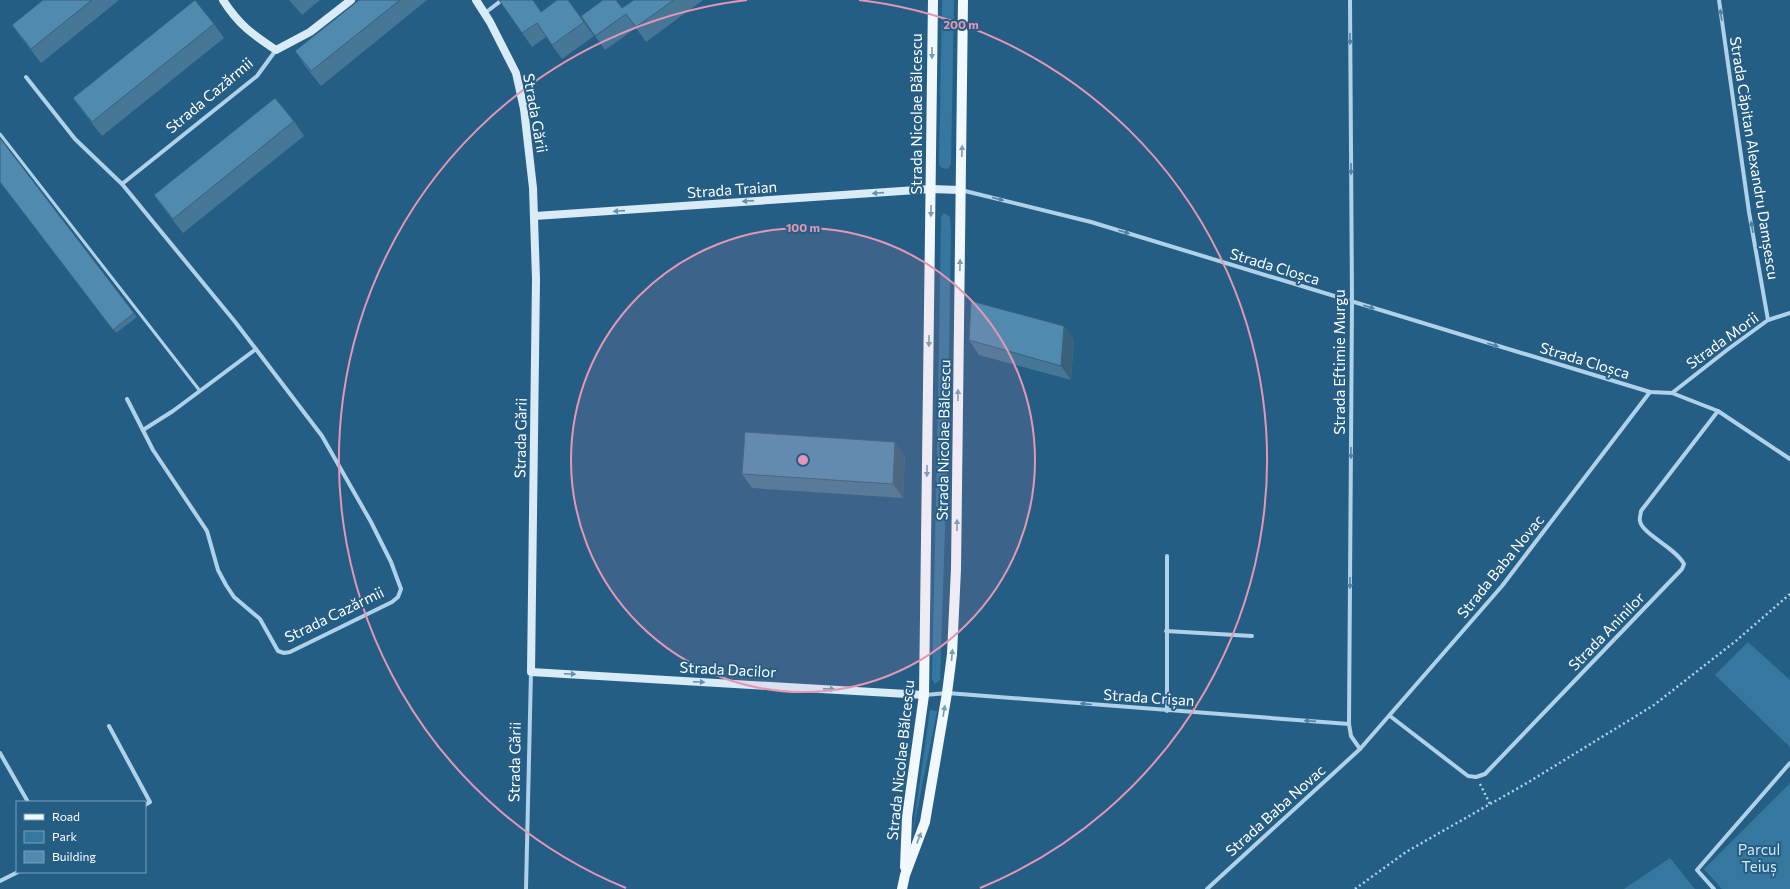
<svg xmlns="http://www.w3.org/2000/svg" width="1790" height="889" font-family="Commissioner,sans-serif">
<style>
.green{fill:#3677a0}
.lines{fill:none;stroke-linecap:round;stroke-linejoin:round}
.path{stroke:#afd2e8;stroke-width:2.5;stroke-dasharray:2 3;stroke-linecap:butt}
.lane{stroke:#afd2e8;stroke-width:3}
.street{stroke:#afd2e8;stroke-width:4}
.secondary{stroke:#d9ebf7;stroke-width:8}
.primary{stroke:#f1f8fe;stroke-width:10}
.wall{fill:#467796}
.shaded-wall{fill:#39617a}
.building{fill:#518aaf;stroke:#39617a}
.oneway{fill:#4e81a3}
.oneway2{fill:#779cb5}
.oneway3{fill:#648fad}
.ring{fill:none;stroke:#e497b5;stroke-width:2}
.labels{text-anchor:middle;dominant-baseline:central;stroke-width:4;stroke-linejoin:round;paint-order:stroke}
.street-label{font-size:15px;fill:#fff;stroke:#255e85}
.park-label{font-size:15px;fill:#d2e8f6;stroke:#255e85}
.centre{fill:#e497b5;stroke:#255e85;stroke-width:2}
.ring-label{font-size:12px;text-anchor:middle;font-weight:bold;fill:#e497b5;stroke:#255e85;stroke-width:4;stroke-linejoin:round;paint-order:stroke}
</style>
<rect width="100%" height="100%" fill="#255e85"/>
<g class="green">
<path d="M942,0H954L951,164L948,169L942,168L939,165Z"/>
<path d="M944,213L950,217L951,231L947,471L940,680L935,684L932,680L938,410L941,217Z"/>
<path d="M1748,642L1790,680V747L1715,675Z"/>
<path d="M930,710L937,711L912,837Z"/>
<path d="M1790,783V889H1722L1704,869Z"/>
<path d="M1670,858L1695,889H1624Z"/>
</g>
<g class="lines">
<g class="path">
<path d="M1480,784L1490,804"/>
<path d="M1355,889L1406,852L1527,783L1654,705L1737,640L1790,594"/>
</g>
<path class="lane" d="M0,134L200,391"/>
<g class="street">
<path d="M1719,0L1749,212L1768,320"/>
<path d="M485,13L502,0"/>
<path d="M26,77L75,139L122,184L236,323L322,436L371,522L391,562L401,589L398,597L392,602L290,652L284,653L278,651L260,619L234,597L226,585L218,570L207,531L153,450L127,399"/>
<path d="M122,184L257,76L276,50"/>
<path d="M961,190L1091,222L1650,392L1672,393L1718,411L1790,459"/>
<path d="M1672,393L1727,350L1768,320L1790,313"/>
<path d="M143,430L173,411L256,349"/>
<path d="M1166,631L1252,636"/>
<path d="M925,695L947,693L1349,724"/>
<path d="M1167,711V556"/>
<path d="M1390,716L1468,776L1476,777L1485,774L1682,569L1684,564C1676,548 1642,534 1640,521C1639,518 1641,514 1641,511L1718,411"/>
<path d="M109,726L150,802L145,805"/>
<path d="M1360,749L1502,586L1650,392"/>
<path d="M0,753L28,802"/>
<path d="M0,881L18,872"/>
<path d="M526,889L531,672"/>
<path d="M1207,889L1360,749L1351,736L1349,724L1352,302L1350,0"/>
<path d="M1714,889L1697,870L1790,763"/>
</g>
<g class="secondary">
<path d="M223,0C239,25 252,34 276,50L310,32L351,0"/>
<path d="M476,0L490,22L516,73L524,109L533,188L536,279L531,672L924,695"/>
<path d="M535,216L931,189L960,190"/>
</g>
<g class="primary">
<path d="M905,867L907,817L924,695L933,0"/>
<path d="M902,889L905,875L925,822L947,693L952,654L956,569L963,0"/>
</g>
</g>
<g class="wall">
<path d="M43,0H119L41,63L22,39L12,25Z"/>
<path d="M289,0H320L302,15Z"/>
<path d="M359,0H427L321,86L305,66L295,51Z"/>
<path d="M568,0L594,36L562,59L546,37L532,47L522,33L541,12Z"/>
<path d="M634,0H703L646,42L636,28L605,50L581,16L622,8Z"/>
<path d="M214,24L224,38L102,136L83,112L73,98Z"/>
<path d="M294,121L304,136L183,233L164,209L154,195Z"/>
<path d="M0,138L137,317L116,333L0,182Z"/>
<path d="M1064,326L1074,340L1071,380L979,355L969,340Z"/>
<path d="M905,456L903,498L752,488L742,474Z"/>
</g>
<g class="shaded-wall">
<path d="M1064,326L1074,340L1071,380L1061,366Z"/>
<path d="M895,442L905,456L903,498L893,484Z"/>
</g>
<g class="building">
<path d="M43,0H92L31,49L12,25Z"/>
<path d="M195,0L214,24L92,122L73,98Z"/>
<path d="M359,0H400L311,71L295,51Z"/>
<path d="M499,0H533L541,12L557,0H568L584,22L552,45L537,23L522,33Z"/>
<path d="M603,0H616L622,8L634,0H674L636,27L626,14L595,36L581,16Z"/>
<path d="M275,98L294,121L173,219L154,195Z"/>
<path d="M0,138L134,313L113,330L0,182Z"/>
<path d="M971,301L1064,326L1061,366L969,340Z"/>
<path d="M745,432L895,442L893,484L742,474Z"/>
</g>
<defs><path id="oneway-solid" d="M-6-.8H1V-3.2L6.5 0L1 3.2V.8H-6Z"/></defs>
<g class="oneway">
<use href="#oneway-solid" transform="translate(1721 15) rotate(-98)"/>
<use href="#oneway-solid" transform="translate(1350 39) rotate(90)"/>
<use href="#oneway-solid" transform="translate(1351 169) rotate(90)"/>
<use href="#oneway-solid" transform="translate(998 199) rotate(14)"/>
<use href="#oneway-solid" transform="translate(1752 227) rotate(-100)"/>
<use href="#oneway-solid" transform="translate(1124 232) rotate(17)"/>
<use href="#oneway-solid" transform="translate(1369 307) rotate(17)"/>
<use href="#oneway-solid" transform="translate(1493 345) rotate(17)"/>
<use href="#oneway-solid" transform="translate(1351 453) rotate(90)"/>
<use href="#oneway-solid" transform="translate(1350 583) rotate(90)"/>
<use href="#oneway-solid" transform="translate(1086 704) rotate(-175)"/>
<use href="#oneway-solid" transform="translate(1310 721) rotate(-176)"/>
</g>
<g class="oneway2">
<use href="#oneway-solid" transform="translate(932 53) rotate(90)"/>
<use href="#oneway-solid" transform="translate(962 151) rotate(-88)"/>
<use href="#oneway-solid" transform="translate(931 211) rotate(91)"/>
<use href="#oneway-solid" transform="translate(960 265) rotate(-89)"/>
<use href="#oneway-solid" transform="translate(929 341) rotate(91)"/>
<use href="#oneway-solid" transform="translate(958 395) rotate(-89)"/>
<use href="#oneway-solid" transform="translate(927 471) rotate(91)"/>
<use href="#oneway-solid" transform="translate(957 525) rotate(-89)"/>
<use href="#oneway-solid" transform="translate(952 655) rotate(-85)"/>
<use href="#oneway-solid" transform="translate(944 711) rotate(-80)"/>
<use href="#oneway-solid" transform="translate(919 838) rotate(-69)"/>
</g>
<g class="oneway3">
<use href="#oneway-solid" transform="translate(878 193) rotate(176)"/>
<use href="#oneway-solid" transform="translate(748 201) rotate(176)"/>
<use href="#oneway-solid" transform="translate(619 211) rotate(176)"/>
<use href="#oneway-solid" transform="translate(570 674) rotate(3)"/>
<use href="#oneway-solid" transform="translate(699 682) rotate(3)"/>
<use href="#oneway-solid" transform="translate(829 689) rotate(3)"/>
</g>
<circle cx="803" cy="460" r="232" fill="#e497b5" fill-opacity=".12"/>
<g class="ring">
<circle cx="803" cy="460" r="232"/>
<path d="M626 888A463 463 0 0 1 747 0M859 0A463 463 0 0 1 980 888"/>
</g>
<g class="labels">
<g class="street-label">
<text transform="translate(209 95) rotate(-40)">Strada Cazărmii</text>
<text transform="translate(536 113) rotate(80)">Strada Gării</text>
<text transform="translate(916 114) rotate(-90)">Strada Nicolae Bălcescu</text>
<text transform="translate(1755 158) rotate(81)">Strada Căpitan Alexandru Damșescu</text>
<text transform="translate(732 189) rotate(-4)">Strada Traian</text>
<text transform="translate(1275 266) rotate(17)">Strada Cloșca</text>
<text transform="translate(1722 340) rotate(-36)">Strada Morii</text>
<text transform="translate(1585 360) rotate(17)">Strada Cloșca</text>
<text transform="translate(1339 362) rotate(-90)">Strada Eftimie Murgu</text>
<text transform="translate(520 438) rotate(-89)">Strada Gării</text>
<text transform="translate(943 440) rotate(-89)">Strada Nicolae Bălcescu</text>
<text transform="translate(1500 566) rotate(-51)">Strada Baba Novac</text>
<text transform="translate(334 614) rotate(-26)">Strada Cazărmii</text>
<text transform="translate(1606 631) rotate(-46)">Strada Aninilor</text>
<text transform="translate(728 669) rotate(3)">Strada Dacilor</text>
<text transform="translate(1149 697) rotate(4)">Strada Crișan</text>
<text transform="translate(900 760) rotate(-84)">Strada Nicolae Bălcescu</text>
<text transform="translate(514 762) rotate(-89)">Strada Gării</text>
<text transform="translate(1275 810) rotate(-42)">Strada Baba Novac</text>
</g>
<g class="park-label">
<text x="1759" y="849">Parcul<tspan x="1759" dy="17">Teiuș</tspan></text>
</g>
</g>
<circle cx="803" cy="460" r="6" class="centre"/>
<g class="ring-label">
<text x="961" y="29">200 m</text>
<text x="803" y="232">100 m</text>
</g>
<rect x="16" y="801" width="130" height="72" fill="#255e85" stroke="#7c9eb6"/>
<rect x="24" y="814" width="20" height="6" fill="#f1f8fe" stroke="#7c9eb6"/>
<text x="52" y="821" font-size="12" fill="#ffffff">Road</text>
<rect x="24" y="831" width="20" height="12" fill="#3677a0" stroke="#7c9eb6"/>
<text x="52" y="841" font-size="12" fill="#ffffff">Park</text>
<rect x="24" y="851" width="20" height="12" fill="#518aaf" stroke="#7c9eb6"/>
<text x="52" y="861" font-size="12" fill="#ffffff">Building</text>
</svg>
